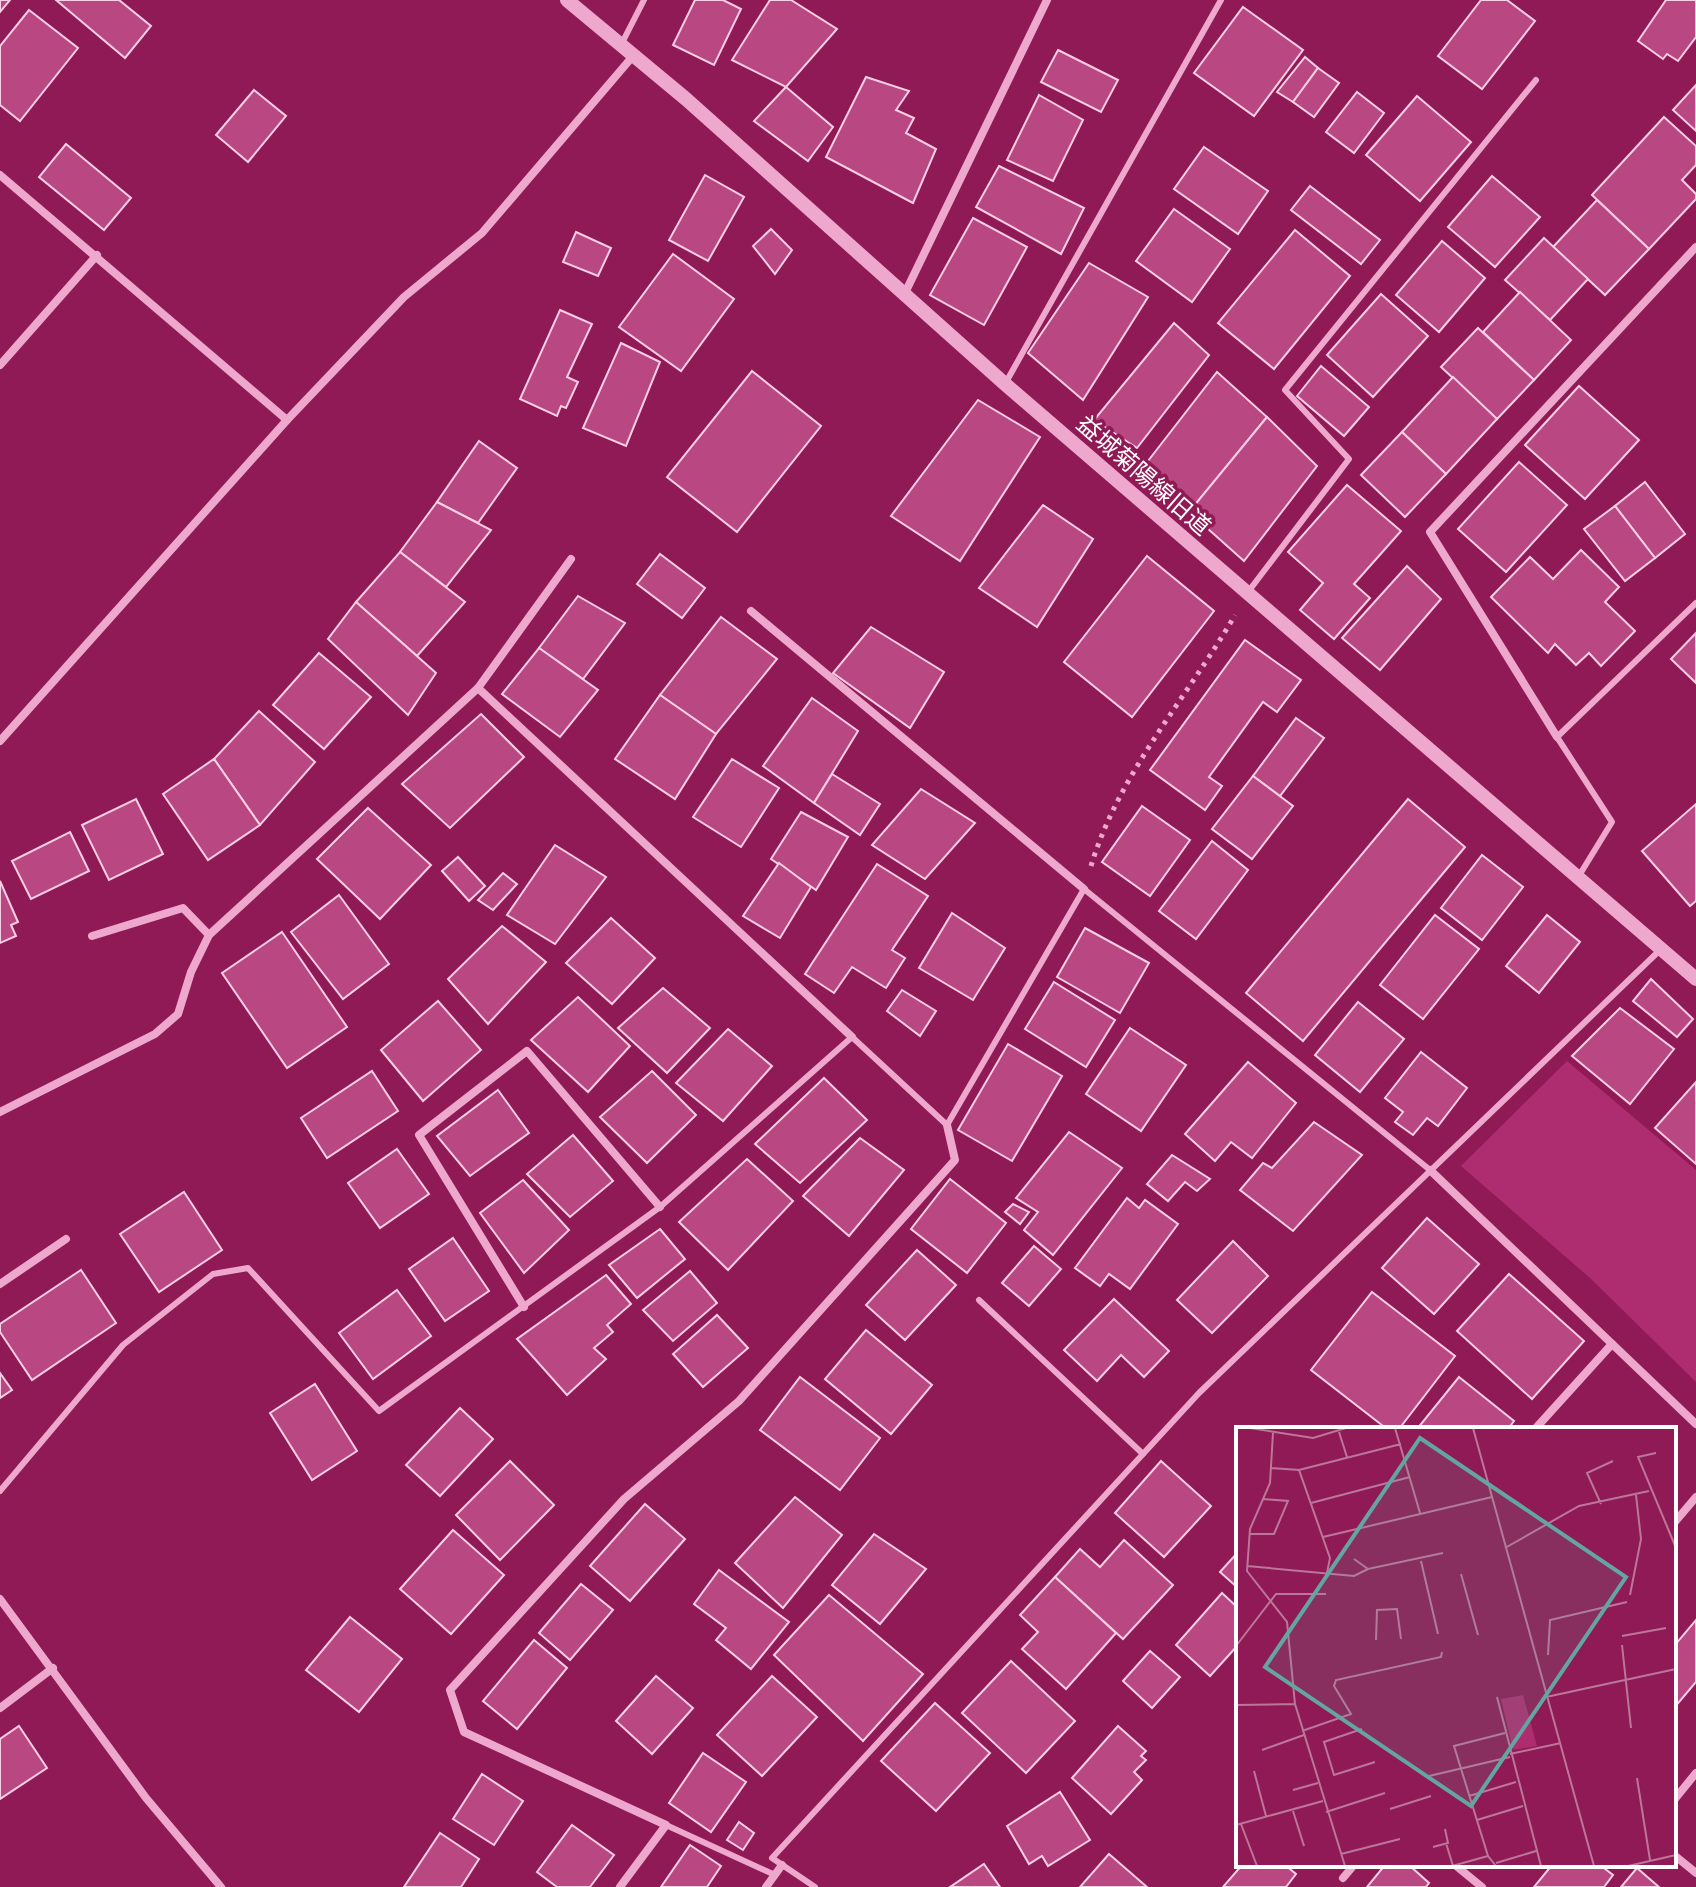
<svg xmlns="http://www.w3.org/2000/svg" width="1696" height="1887" font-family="'Space Grotesk','Noto Sans JP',sans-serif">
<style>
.green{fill:#ae2d70}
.building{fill:#b94781;stroke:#facee5;stroke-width:2}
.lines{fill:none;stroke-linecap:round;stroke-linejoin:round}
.path{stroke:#efa8cd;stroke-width:5;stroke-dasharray:4 6;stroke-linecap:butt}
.service{stroke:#efa8cd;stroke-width:6}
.minor{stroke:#efa8cd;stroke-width:8}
.tertiary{stroke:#efa8cd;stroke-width:14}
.labels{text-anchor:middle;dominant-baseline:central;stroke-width:7;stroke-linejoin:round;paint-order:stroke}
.street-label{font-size:24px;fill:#fff;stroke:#901a55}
.inset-road{fill:none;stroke:#bc7699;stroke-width:2}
.view{fill:#63a6a1;fill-opacity:0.15;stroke:#63a6a1;stroke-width:4}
.inset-edge{fill:none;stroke:#fff;stroke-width:4}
</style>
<rect width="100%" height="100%" fill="#901a55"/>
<path class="green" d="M1567,1061L1696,1170V1382L1590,1278L1461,1166Z"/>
<g class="building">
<path d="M0,0H10L0,12Z"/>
<path d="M56,0H119L151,26L125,58Z"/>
<path d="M695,0H723L741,9L714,65L673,45Z"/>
<path d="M770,0H791L837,29L786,87L732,60Z"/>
<path d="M1481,0H1507L1535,21L1482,89L1438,56Z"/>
<path d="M1666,0H1696V37L1678,61L1667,54L1663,59L1638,41Z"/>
<path d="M1243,7L1303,50L1254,116L1194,73Z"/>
<path d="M29,10L78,48L20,121L0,105V46Z"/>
<path d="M1058,50L1118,80L1101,112L1041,82Z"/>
<path d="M1305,57L1318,68L1293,102L1277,92Z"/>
<path d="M1318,68L1339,83L1314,117L1293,102Z"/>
<path d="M866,77L909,91L896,110L914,118L906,133L936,149L913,203L826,157Z"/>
<path d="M1696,85V131L1673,110Z"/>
<path d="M786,87L833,127L808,161L754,121Z"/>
<path d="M254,90L286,116L248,162L216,135Z"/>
<path d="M1357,92L1384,113L1354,153L1326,132Z"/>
<path d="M1039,95L1083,120L1053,181L1007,160Z"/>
<path d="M1417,96L1471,142L1420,201L1366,155Z"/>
<path d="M1664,117L1696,146V165L1682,180L1696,194V199L1649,249L1592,195Z"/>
<path d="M66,144L131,198L104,230L39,177Z"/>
<path d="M1204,147L1268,191L1238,234L1174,189Z"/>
<path d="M999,166L1084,208L1061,254L976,207Z"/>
<path d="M705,175L744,197L708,261L669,240Z"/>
<path d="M1492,176L1540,217L1495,267L1448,227Z"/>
<path d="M1310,186L1380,240L1361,264L1291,210Z"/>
<path d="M1597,200L1649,249L1605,295L1553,247Z"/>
<path d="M1174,209L1230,249L1192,302L1136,261Z"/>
<path d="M973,218L1027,247L984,325L930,295Z"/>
<path d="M771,229L792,250L775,274L753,246Z"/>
<path d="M1295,230L1350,276L1274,369L1218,323Z"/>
<path d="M576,232L611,248L598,276L563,262Z"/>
<path d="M1544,238L1588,279L1550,320L1505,280Z"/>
<path d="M1442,241L1485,278L1439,332L1396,295Z"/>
<path d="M673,254L734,299L681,371L619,327Z"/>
<path d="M1089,263L1148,297L1083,400L1028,353Z"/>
<path d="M1520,292L1571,340L1534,380L1483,332Z"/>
<path d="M1381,294L1428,336L1373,397L1327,355Z"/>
<path d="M560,310L592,324L567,377L578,382L566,408L561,406L557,416L520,399Z"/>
<path d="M1174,323L1209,355L1137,448L1094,420Z"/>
<path d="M1478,328L1534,380L1497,419L1441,367Z"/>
<path d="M621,343L660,362L626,446L583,428Z"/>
<path d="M1321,366L1369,407L1344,436L1297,396Z"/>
<path d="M752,371L821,426L737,532L667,477Z"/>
<path d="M1217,372L1267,417L1189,512L1141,470Z"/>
<path d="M1453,377L1497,419L1446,474L1402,432Z"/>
<path d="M1579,386L1639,440L1585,499L1525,445Z"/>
<path d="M978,400L1040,437L960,561L891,516Z"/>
<path d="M1267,417L1317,466L1244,561L1189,512Z"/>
<path d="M1402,432L1446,474L1405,517L1361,475Z"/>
<path d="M479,441L517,468L478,523L437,502Z"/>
<path d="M1519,462L1567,505L1506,572L1458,529Z"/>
<path d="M1645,482L1685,534L1655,558L1615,506Z"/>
<path d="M1347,485L1401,531L1354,584L1370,598L1334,639L1300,610L1323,583L1288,552Z"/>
<path d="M437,502L491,530L446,587L400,552Z"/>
<path d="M1043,505L1093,539L1037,627L979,588Z"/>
<path d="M1615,506L1655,558L1625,581L1584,529Z"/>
<path d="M1581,550L1619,587L1605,602L1635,631L1601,666L1589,653L1576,665L1555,644L1548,653L1491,597L1530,557L1553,579Z"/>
<path d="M400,552L465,602L417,656L356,602Z"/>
<path d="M660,554L705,588L682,618L637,584Z"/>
<path d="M1147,556L1214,611L1132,717L1064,662Z"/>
<path d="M1407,566L1441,599L1380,670L1342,638Z"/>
<path d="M578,596L625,623L583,679L539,648Z"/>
<path d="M356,602L436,673L408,715L328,639Z"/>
<path d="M721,617L777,659L716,734L660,695Z"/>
<path d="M871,627L944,672L910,728L833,673Z"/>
<path d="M1696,633V683L1671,659Z"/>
<path d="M1245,640L1301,680L1277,712L1263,702L1209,777L1222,786L1205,810L1150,770Z"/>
<path d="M539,648L598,690L560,737L502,694Z"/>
<path d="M319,653L371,697L324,749L273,705Z"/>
<path d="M660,695L716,734L675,799L615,759Z"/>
<path d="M812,698L858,731L814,803L763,766Z"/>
<path d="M259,711L315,762L260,825L214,759Z"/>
<path d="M481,714L524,757L450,828L402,784Z"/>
<path d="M1296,718L1324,738L1280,796L1253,776Z"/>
<path d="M214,759L260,825L208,860L163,794Z"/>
<path d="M732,759L779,788L741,847L693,817Z"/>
<path d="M832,774L880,804L860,835L814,803Z"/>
<path d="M1253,776L1293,806L1252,859L1212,829Z"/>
<path d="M921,789L975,823L925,879L872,845Z"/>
<path d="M136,799L163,854L109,880L82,825Z"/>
<path d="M1408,799L1465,847L1303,1041L1246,993Z"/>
<path d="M1696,804V901L1690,906L1642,851Z"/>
<path d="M1142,806L1190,840L1150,896L1102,862Z"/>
<path d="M368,808L431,865L380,919L317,859Z"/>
<path d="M801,812L848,837L816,890L771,859Z"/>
<path d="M70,832L89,871L31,899L12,861Z"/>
<path d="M1212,841L1248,870L1196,939L1159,911Z"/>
<path d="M555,845L606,877L555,944L507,915Z"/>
<path d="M1482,855L1523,887L1482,940L1441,908Z"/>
<path d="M458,857L485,886L469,901L442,871Z"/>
<path d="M779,863L811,887L780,938L743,916Z"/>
<path d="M877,864L928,896L892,950L905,958L886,988L852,967L834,993L805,974Z"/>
<path d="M503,873L517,884L493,910L478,900Z"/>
<path d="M0,881L18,922L11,925L16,936L0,943Z"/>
<path d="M339,895L389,964L343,999L291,932Z"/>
<path d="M952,913L1005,948L973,1000L919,968Z"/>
<path d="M1435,915L1479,949L1423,1019L1380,985Z"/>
<path d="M1547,915L1580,942L1539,993L1506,966Z"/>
<path d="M611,918L655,958L612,1004L566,963Z"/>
<path d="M502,926L546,962L488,1024L448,979Z"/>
<path d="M1085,928L1149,963L1120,1013L1057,977Z"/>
<path d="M282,932L347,1027L287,1068L222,973Z"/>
<path d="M1651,979L1693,1019L1677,1037L1633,1001Z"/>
<path d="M1054,982L1115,1020L1086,1067L1025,1029Z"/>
<path d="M663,988L710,1028L667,1073L618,1028Z"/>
<path d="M902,990L936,1011L920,1036L887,1011Z"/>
<path d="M578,997L630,1046L588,1092L531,1040Z"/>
<path d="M438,1001L481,1050L423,1101L381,1050Z"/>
<path d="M1358,1002L1404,1039L1360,1092L1315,1055Z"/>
<path d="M1620,1008L1674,1049L1630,1104L1572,1056Z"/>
<path d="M1130,1028L1186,1065L1141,1131L1086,1094Z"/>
<path d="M728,1029L772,1066L723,1121L676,1083Z"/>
<path d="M1008,1044L1062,1076L1012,1161L958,1130Z"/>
<path d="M1421,1052L1467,1088L1438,1126L1427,1118L1413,1135L1395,1122L1403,1112L1385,1098Z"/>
<path d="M1248,1062L1296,1103L1252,1158L1231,1142L1215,1161L1185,1134Z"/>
<path d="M372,1071L398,1111L327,1158L301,1118Z"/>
<path d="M652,1071L696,1115L647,1163L600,1117Z"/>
<path d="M824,1078L867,1120L800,1183L755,1144Z"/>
<path d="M1696,1082V1164L1655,1128Z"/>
<path d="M498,1090L529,1133L470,1176L437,1136Z"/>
<path d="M1314,1122L1362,1155L1293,1231L1240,1190L1263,1163L1272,1168Z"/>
<path d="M1069,1132L1122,1168L1053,1255L1024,1230L1038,1212L1016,1198Z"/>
<path d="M573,1135L613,1181L570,1217L527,1174Z"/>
<path d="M860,1138L904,1170L849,1236L803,1196Z"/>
<path d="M397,1149L429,1194L380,1228L348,1183Z"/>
<path d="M1172,1155L1210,1179L1197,1191L1185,1182L1168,1201L1147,1184Z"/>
<path d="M747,1159L793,1201L728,1270L679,1222Z"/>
<path d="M950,1179L1006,1223L967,1273L911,1229Z"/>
<path d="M523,1180L569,1230L524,1273L480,1213Z"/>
<path d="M184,1192L222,1250L159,1292L120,1234Z"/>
<path d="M1127,1198L1139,1208L1145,1200L1178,1224L1130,1289L1109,1274L1100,1286L1075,1268Z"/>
<path d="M1013,1204L1029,1212L1020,1224L1005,1212Z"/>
<path d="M1427,1218L1479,1264L1434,1314L1382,1268Z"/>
<path d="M660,1229L685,1259L637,1298L609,1265Z"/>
<path d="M453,1238L489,1291L445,1321L409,1269Z"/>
<path d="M1233,1241L1268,1276L1212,1333L1177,1300Z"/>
<path d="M1034,1246L1061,1269L1029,1306L1002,1283Z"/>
<path d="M917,1250L956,1285L905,1340L866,1305Z"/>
<path d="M81,1270L116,1323L32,1380L0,1332V1324Z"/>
<path d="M690,1271L717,1303L673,1341L643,1310Z"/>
<path d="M1509,1274L1584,1341L1532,1399L1457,1331Z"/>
<path d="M606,1275L631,1304L607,1325L613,1332L594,1348L606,1359L567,1395L517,1339Z"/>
<path d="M397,1290L431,1336L373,1379L339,1333Z"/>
<path d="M1372,1292L1455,1356L1399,1429H1387L1311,1370Z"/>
<path d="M1114,1299L1169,1351L1144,1377L1121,1355L1097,1381L1064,1350Z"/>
<path d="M717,1315L748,1348L703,1387L673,1354Z"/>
<path d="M866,1330L932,1385L891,1434L825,1379Z"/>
<path d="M0,1373L12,1390L0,1398Z"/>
<path d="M800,1377L880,1438L840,1490L760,1430Z"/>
<path d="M1459,1377L1514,1421L1508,1429H1417Z"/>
<path d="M315,1384L357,1451L312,1480L270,1413Z"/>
<path d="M460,1408L493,1439L440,1496L406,1465Z"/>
<path d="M510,1461L554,1505L500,1560L456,1515Z"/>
<path d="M1161,1461L1211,1506L1164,1557L1115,1513Z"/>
<path d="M795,1497L842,1535L783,1608L735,1563Z"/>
<path d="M645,1504L685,1539L630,1601L590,1566Z"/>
<path d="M453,1530L504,1575L451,1634L400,1589Z"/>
<path d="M874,1534L926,1569L880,1624L832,1585Z"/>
<path d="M1124,1540L1173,1585L1123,1639L1055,1577L1080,1549L1100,1567Z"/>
<path d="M1238,1552V1588L1220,1572Z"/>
<path d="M719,1570L789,1622L751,1669L716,1640L726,1628L694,1604Z"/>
<path d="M1055,1577L1116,1633L1066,1689L1022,1649L1038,1632L1020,1615Z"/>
<path d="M581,1584L613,1610L570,1660L539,1633Z"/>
<path d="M1222,1593L1238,1608V1645L1210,1676L1176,1645Z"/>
<path d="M829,1595L923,1674L863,1741L774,1655Z"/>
<path d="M350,1617L402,1659L359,1712L306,1670Z"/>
<path d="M1696,1620V1682L1674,1708V1646Z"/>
<path d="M534,1640L567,1668L517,1729L483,1701Z"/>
<path d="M1150,1651L1180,1677L1152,1708L1123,1681Z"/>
<path d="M1011,1661L1075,1721L1026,1773L962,1713Z"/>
<path d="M656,1676L693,1708L652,1754L616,1721Z"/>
<path d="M772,1676L817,1717L762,1776L717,1735Z"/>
<path d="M935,1703L990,1753L936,1811L881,1761Z"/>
<path d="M19,1726L47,1768L0,1799V1739Z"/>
<path d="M1118,1726L1146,1751L1141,1756L1146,1760L1134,1772L1142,1780L1111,1814L1072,1778Z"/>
<path d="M703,1753L746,1782L711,1832L669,1803Z"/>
<path d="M482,1774L523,1801L494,1845L453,1819Z"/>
<path d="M1060,1792L1090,1840L1048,1866L1042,1856L1029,1864L1007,1826Z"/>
<path d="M739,1822L754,1833L743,1850L727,1840Z"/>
<path d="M572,1825L614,1855L590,1887H557L537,1872Z"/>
<path d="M440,1833L479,1859L461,1887H404Z"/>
<path d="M690,1845L721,1866L707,1887H661Z"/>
<path d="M1109,1854L1147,1887H1080Z"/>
<path d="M984,1864L1000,1887H950Z"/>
<path d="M1242,1865H1285L1296,1874L1286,1887H1223Z"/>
<path d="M1385,1865H1409L1429,1883L1426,1887H1367Z"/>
<path d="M1552,1865H1600L1613,1875L1604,1887H1534Z"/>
<path d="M1637,1868L1659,1887H1621Z"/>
</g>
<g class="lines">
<path class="path" d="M1091,866C1119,773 1187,698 1235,615"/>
<g class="service">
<path d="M622,43L644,0"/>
<path d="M1005,384L1221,0"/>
<path d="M1248,592L1349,459L1285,390L1536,80"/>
<path d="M1577,879L1612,822L1557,737L1696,603"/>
<path d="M979,1300L1143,1454"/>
<path d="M0,1491L123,1345L213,1274L248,1268L379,1411L660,1207L852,1037L947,1125L1084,889L1430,1170"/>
<path d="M666,1825L775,1875"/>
<path d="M815,1887L772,1858L1199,1393L1659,951"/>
</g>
<g class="minor">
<path d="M0,175L287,420"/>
<path d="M904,295L1047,0"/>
<path d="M0,365L97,255"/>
<path d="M751,611L1084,889"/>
<path d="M478,688L852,1037"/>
<path d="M1557,737L1430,532L1696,247"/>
<path d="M0,741L287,420L404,297L482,233L633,56"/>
<path d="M92,936L183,908L209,935L478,688L571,559"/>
<path d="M0,1112L155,1034L178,1014L191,972L209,935"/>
<path d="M1430,1170L1696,1424"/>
<path d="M0,1284L66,1239"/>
<path d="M524,1307L419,1135L527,1051L660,1207"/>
<path d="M1535,1429L1612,1344"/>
<path d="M1674,1523L1696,1497"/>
<path d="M0,1599L146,1798L221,1887"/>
<path d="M0,1708L53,1668"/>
<path d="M1674,1800L1696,1773"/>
<path d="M1674,1855L1696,1873"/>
<path d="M1455,1865L1482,1887"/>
<path d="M1343,1878L1354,1865"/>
<path d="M620,1887L666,1825L464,1732L450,1690L624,1499L739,1401L955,1160L947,1125"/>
<path d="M766,1887L782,1865"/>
</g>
<path class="tertiary" d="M567,0L686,99L1005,384L1696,979"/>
</g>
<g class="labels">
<g class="street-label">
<text transform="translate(1144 475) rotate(41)">益城菊陽線旧道</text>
</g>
</g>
<g transform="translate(1236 1427)">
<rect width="440" height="440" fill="#901a55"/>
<path d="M287,268L301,319L277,323L265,272Z" fill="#ae2d70"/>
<path class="inset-road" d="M14,1L77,11L110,1M159,1L184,86M237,1L358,439M103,5L111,30M37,6L34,56L14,102L11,144L51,195L59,277L109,439M420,26L402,30L440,121M35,41L63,43L94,131L91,146M63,43L165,17M75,76L174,50M365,77L351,46L377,34M14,107H38L52,74L27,72M87,110L256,70M269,121L343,79L413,64M118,132L132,142L207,126M185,134L202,207M11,139L118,149L132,142M225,147L242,208M394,168L405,112L400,68M386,209L430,201M140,213L141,183L161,182L165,212M386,218L395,301M0,219L40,167H90M312,228L314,193L391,175M261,270L305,439M310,270L440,242M0,278L59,277M126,302L88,315L98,348L139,335M66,304L115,287L98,259L100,253L205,230L206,225M26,323L68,308M274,327L325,316M18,344L30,389M193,349L274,330M401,351L414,433M57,363L82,356M233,369L280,355M154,382L195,369M57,384L68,419M90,385L149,366M241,393L287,379M5,397L21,439M0,398L87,374M210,416L217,439M197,420L212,416L209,402M105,427L164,412M260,436L300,424M216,439L252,429M260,439L252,429L218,319L269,306M392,439L440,428"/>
<path class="view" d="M184,11L390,150L235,379L29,240Z"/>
<rect width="440" height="440" class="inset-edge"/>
</g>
</svg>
